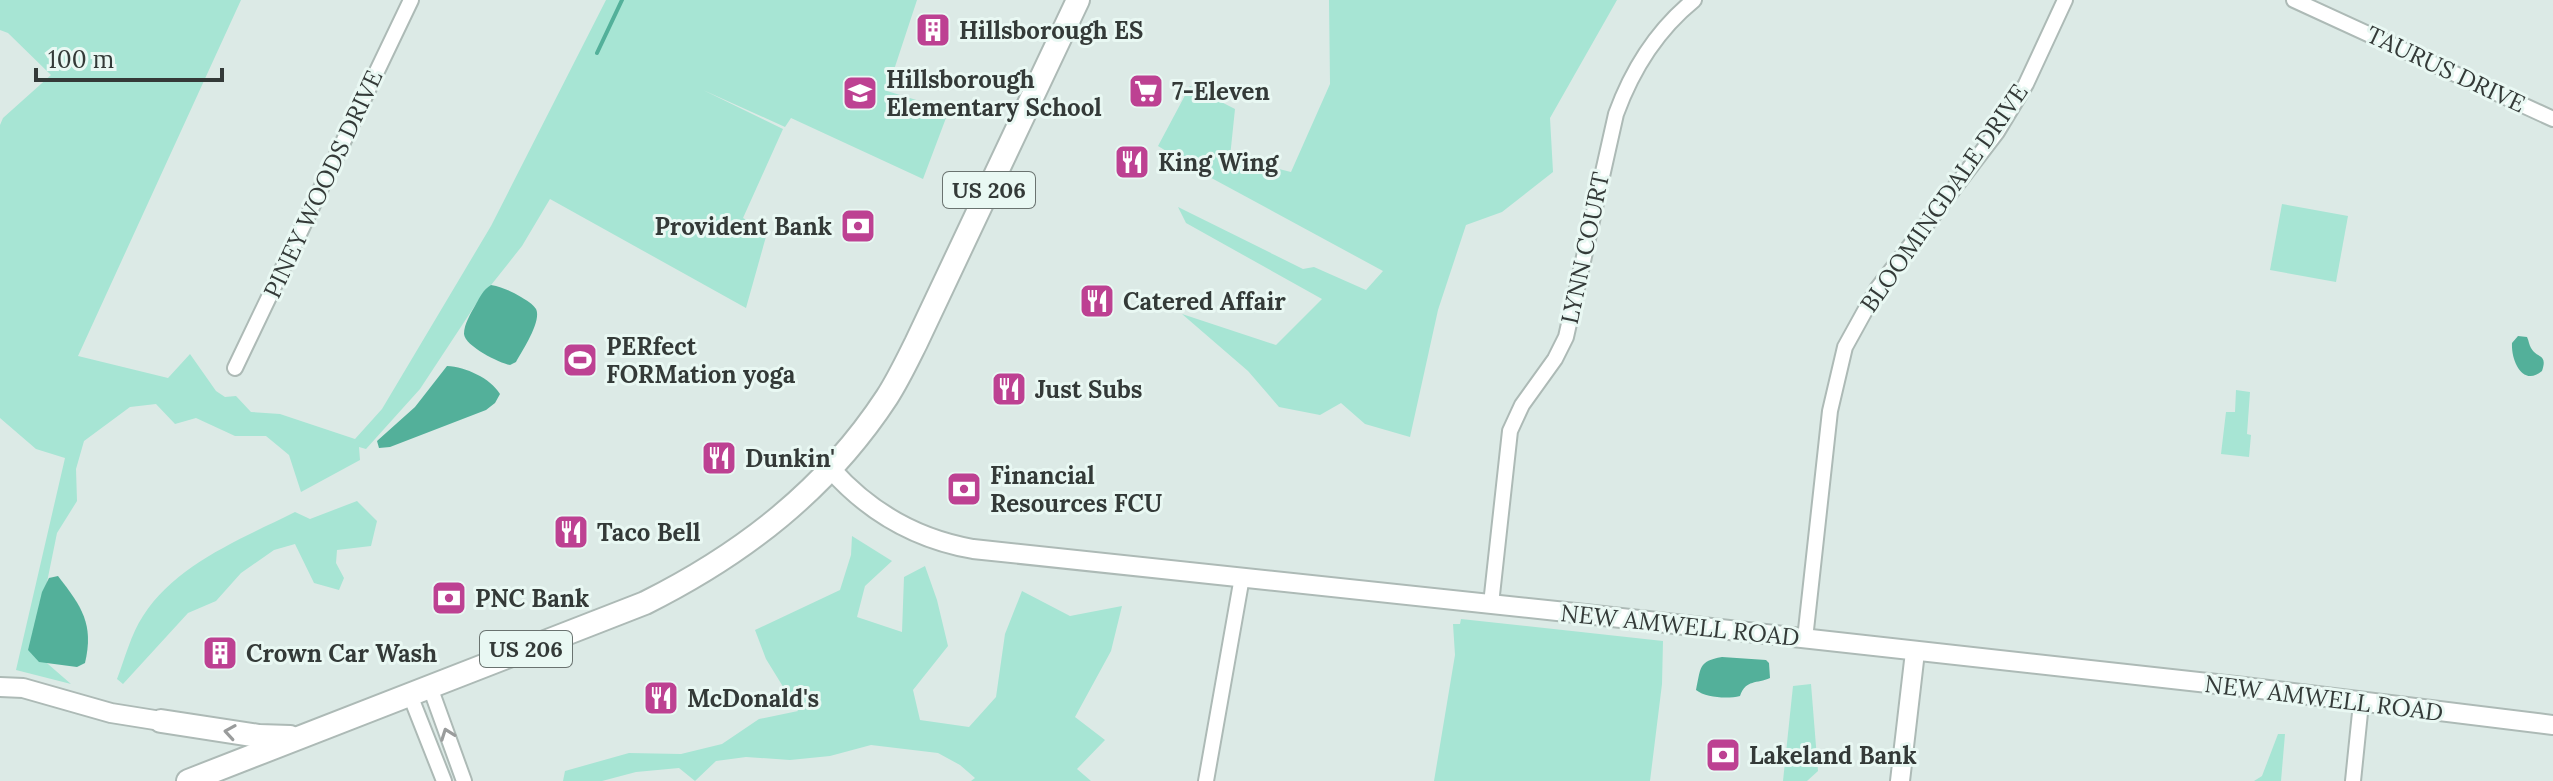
<svg xmlns="http://www.w3.org/2000/svg" width="2553" height="781" font-family="Lora,serif">
<style>
.green{fill:#a7e5d4}
.water{fill:#53b09a}
.lines{fill:none;stroke-linecap:round;stroke-linejoin:round}
.stream{stroke:#53b09a;stroke-width:4}
.minor-casing{stroke:#adbab6;stroke-width:18}
.tertiary-casing{stroke:#adbab6;stroke-width:22}
.primary-casing{stroke:#adbab6;stroke-width:26}
.minor{stroke:#fff;stroke-width:14}
.tertiary{stroke:#fff;stroke-width:18}
.primary{stroke:#fff;stroke-width:22}
.oneway{stroke:#9a9c9c}
.labels{text-anchor:middle;dominant-baseline:central;stroke-width:6;stroke-linejoin:round;paint-order:stroke}
.shield{fill:#e9f8f3;stroke:#6a7370;stroke-width:2}
.shield-label{font-size:22px;font-weight:bold;fill:#343a38}
.poi-label{font-size:24px;font-weight:bold;fill:#343a38;stroke:#e9f8f3;text-anchor:start}
.street-label{font-size:24px;fill:#343a38;stroke:#e9f8f3}
</style>
<rect width="100%" height="100%" fill="#dceae6"/>
<g class="green">
<path d="M0,0H241L78,356L168,378L190,354L216,391L225,397L236,396L251,412L280,414L355,439L382,409L491,226L606,0H917L887,91L949,110L923,179L791,118L785,127L703,90L783,129L743,218L767,233L746,308L550,199L522,246L476,304L420,389L366,449L359,447L360,460L301,492L289,455L266,436H235L196,418L175,424L156,404L130,407L84,441L76,469L77,501L57,533L33,651L71,684L16,670L65,458L36,449L0,418V125L3,118L51,75L8,33L0,30Z"/>
<path d="M1329,0H1617L1550,118L1553,172L1502,212L1466,225L1438,310L1410,437L1365,424L1341,403L1320,415L1279,407L1248,371L1182,314L1276,345L1322,299L1186,223L1178,207L1303,269L1314,267L1366,290L1383,271L1204,174L1158,146L1190,86L1235,109L1230,157L1291,172L1330,84Z"/>
<path d="M2282,204L2348,216L2336,282L2270,270Z"/>
<path d="M2236,390L2250,392L2247,434L2251,435L2249,457L2221,454L2226,412H2235Z"/>
<path d="M357,501L377,521L371,546L337,550L336,563L344,578L339,590L314,583L295,544L274,550L241,573L216,601L188,613L123,684L117,679C125,658 131,634 143,616C176,564 241,539 295,512L310,519Z"/>
<path d="M852,536L892,561L865,586L857,617L902,632L904,577L925,566L937,600L948,646L913,690L920,720L969,727L996,697L1005,634L1022,591L1070,616L1122,606L1111,651L1075,717L1105,740L1077,769L1091,781H971L975,778L960,765L938,753L871,745L830,756L790,760L746,757L716,761L695,781L679,768L636,772L602,781H563L565,771L629,753L681,754L722,744L759,719L798,711L766,659L755,630L840,590L851,555Z"/>
<path d="M1461,619L1663,641L1662,684L1650,781H1434L1455,655L1453,624H1460Z"/>
<path d="M1811,684L1818,771L1807,781H1783L1793,686Z"/>
<path d="M2278,734H2285L2281,781H2254L2262,776Z"/>
</g>
<g class="water">
<path d="M491,285C502,287 511,291 521,297C526,300 533,304 536,309C542,321 522,351 516,362L510,365C499,363 465,346 464,334C464,324 471,313 476,304C480,297 483,290 491,285Z"/>
<path d="M2518,336L2527,337C2529,341 2529,345 2531,348C2537,359 2548,353 2542,371C2523,387 2511,361 2512,343Z"/>
<path d="M447,366C466,367 490,378 500,394L495,403L486,410L390,447L379,448L377,441L415,407Z"/>
<path d="M58,576C82,607 94,624 85,663L77,667L39,662L28,650L42,592L49,578Z"/>
<path d="M1722,657L1766,660L1769,663L1770,678C1757,684 1746,679 1740,696C1728,699 1706,698 1696,690C1701,668 1698,661 1722,657Z"/>
</g>
<g class="lines">
<path class="stream" d="M597,53L622,0"/>
<defs>
<g id="minor">
<path d="M2294,0L2553,119"/>
<path d="M235,368L411,0"/>
<path d="M1491,604L1510,431L1522,405L1555,359L1566,337L1616,114C1632,70 1657,30 1694,0"/>
<path d="M1805,639L1830,411L1845,347L1877,289L1997,132L2026,84L2065,0"/>
<path d="M430,687L464,781"/>
<path d="M410,695L444,781"/>
<path d="M1206,781L1242,577"/>
<path d="M2353,781L2361,703"/>
</g>
<g id="tertiary">
<path d="M831,469C870,513 916,539 973,549L1585,614L2244,687L2553,725"/>
<path d="M0,687L23,688L111,713L161,721"/>
<path d="M1900,781L1915,652"/>
</g>
<g id="primary">
<path d="M161,721L259,736L290,737"/>
<path d="M188,781L645,603C743,554 826,490 887,397C898,380 907,361 916,343L1078,0"/>
</g>
</defs>
<use href="#minor" class="minor-casing"/>
<use href="#tertiary" class="tertiary-casing"/>
<use href="#primary" class="primary-casing"/>
<use href="#minor" class="minor"/>
<use href="#tertiary" class="tertiary"/>
<use href="#primary" class="primary"/>
</g>
<defs><path id="oneway-chevron" d="M-2-3.5L2.5 0L-2 3.5" fill="none" stroke-width="1.6" stroke-linecap="round" stroke-linejoin="round" transform="scale(2)"/></defs>
<g class="oneway">
<use href="#oneway-chevron" transform="translate(230 732) rotate(-171)"/>
<use href="#oneway-chevron" transform="translate(447 734) rotate(-110)"/>
</g>
<defs>
<symbol id="building-square" viewBox="-11 -11 22 22"><rect x="-9" y="-9" width="18" height="18" rx="4" fill="#bd4192" stroke="#e9f8f3"/><path d="M-4-6H4V6H1V3H-1V6H-4ZM-2.5-4.3h1.7v1.8h-1.7ZM.8-4.3h1.7v1.8H.8ZM-2.5-1h1.7V.8h-1.7ZM.8-1h1.7V.8H.8Z" fill="#fff"/></symbol>
<symbol id="supermarket-square" viewBox="-11 -11 22 22"><rect x="-9" y="-9" width="18" height="18" rx="4" fill="#bd4192" stroke="#e9f8f3"/><path d="M-6-5.5h2.5l.6 2H6L4.5 2H-2.5L-4.4-4H-6ZM-1.5 3.2a1.3 1.3 0 1 0 .1 0ZM3 3.2a1.3 1.3 0 1 0 .1 0Z" fill="#fff"/></symbol>
<symbol id="school-square" viewBox="-11 -11 22 22"><rect x="-9" y="-9" width="18" height="18" rx="4" fill="#bd4192" stroke="#e9f8f3"/><path d="M0-5L7-2L0 1L-7-2ZM-4 1L0 2.5L4 1V4Q0 6-4 4Z" fill="#fff"/></symbol>
<symbol id="restaurant-square" viewBox="-11 -11 22 22"><rect x="-9" y="-9" width="18" height="18" rx="4" fill="#bd4192" stroke="#e9f8f3"/><path d="M-5-6h1v4h1v-4h1v4h1v-4h1v5L-1.5 .5V6h-2V.5L-5-1ZM5-6V6H3V1.5H1.5Q1.5-4 5-6Z" fill="#fff"/></symbol>
<symbol id="bank-square" viewBox="-11 -11 22 22"><rect x="-9" y="-9" width="18" height="18" rx="4" fill="#bd4192" stroke="#e9f8f3"/><path d="M-6-4H6V4H-6ZM0-2.3a2.3 2.3 0 1 0 0 4.6a2.3 2.3 0 1 0 0-4.6Z" fill="#fff"/></symbol>
<symbol id="stadium-square" viewBox="-11 -11 22 22"><rect x="-9" y="-9" width="18" height="18" rx="4" fill="#bd4192" stroke="#e9f8f3"/><path d="M0-5a6.5 5 0 1 0 0 10a6.5 5 0 1 0 0-10ZM-3.5-1.8h7v3.6h-7Z" fill="#fff"/></symbol>
</defs>
<g fill-rule="evenodd">
<use href="#building-square" x="913" y="10" width="40" height="40"/>
<use href="#supermarket-square" x="1126" y="71" width="40" height="40"/>
<use href="#school-square" x="840" y="73" width="40" height="40"/>
<use href="#restaurant-square" x="1112" y="142" width="40" height="40"/>
<use href="#bank-square" x="838" y="206" width="40" height="40"/>
<use href="#restaurant-square" x="1077" y="281" width="40" height="40"/>
<use href="#stadium-square" x="560" y="340" width="40" height="40"/>
<use href="#restaurant-square" x="989" y="369" width="40" height="40"/>
<use href="#restaurant-square" x="699" y="438" width="40" height="40"/>
<use href="#bank-square" x="944" y="469" width="40" height="40"/>
<use href="#restaurant-square" x="551" y="512" width="40" height="40"/>
<use href="#bank-square" x="429" y="578" width="40" height="40"/>
<use href="#building-square" x="200" y="633" width="40" height="40"/>
<use href="#restaurant-square" x="641" y="678" width="40" height="40"/>
<use href="#bank-square" x="1703" y="735" width="40" height="40"/>
</g>
<g class="labels">
<g class="shield">
<rect x="943" y="172" width="92" height="36" rx="6"/>
<rect x="480" y="631" width="92" height="36" rx="6"/>
</g>
<g class="shield-label">
<text x="989" y="190">US 206</text>
<text x="526" y="649">US 206</text>
</g>
<g class="poi-label">
<text x="959" y="30">Hillsborough ES</text>
<text x="886" y="79">Hillsborough<tspan x="886" dy="28">Elementary School</tspan></text>
<text x="1172" y="91">7-Eleven</text>
<text x="1158" y="162">King Wing</text>
<text x="832" y="226" text-anchor="end">Provident Bank</text>
<text x="1123" y="301">Catered Affair</text>
<text x="606" y="346">PERfect<tspan x="606" dy="28">FORMation yoga</tspan></text>
<text x="1035" y="389">Just Subs</text>
<text x="745" y="458">Dunkin'</text>
<text x="990" y="475">Financial<tspan x="990" dy="28">Resources FCU</tspan></text>
<text x="597" y="532">Taco Bell</text>
<text x="475" y="598">PNC Bank</text>
<text x="246" y="653">Crown Car Wash</text>
<text x="687" y="698">McDonald's</text>
<text x="1749" y="755">Lakeland Bank</text>
</g>
<g class="street-label">
<text transform="translate(2446 69) rotate(25)">TAURUS DRIVE</text>
<text transform="translate(323 184) rotate(-65)">PINEY WOODS DRIVE</text>
<text transform="translate(1944 198) rotate(-55)">BLOOMINGDALE DRIVE</text>
<text transform="translate(1585 248) rotate(-78)">LYNN COURT</text>
<text transform="translate(1680 625) rotate(6)">NEW AMWELL ROAD</text>
<text transform="translate(2324 698) rotate(7)">NEW AMWELL ROAD</text>
</g>
</g>
<path d="M36 68v12h186v-12" fill="none" stroke="#343a38" stroke-width="4"/>
<text x="48" y="68" font-size="24" fill="#343a38" stroke="#e9f8f3" stroke-width="6" paint-order="stroke">100 m</text>
</svg>
